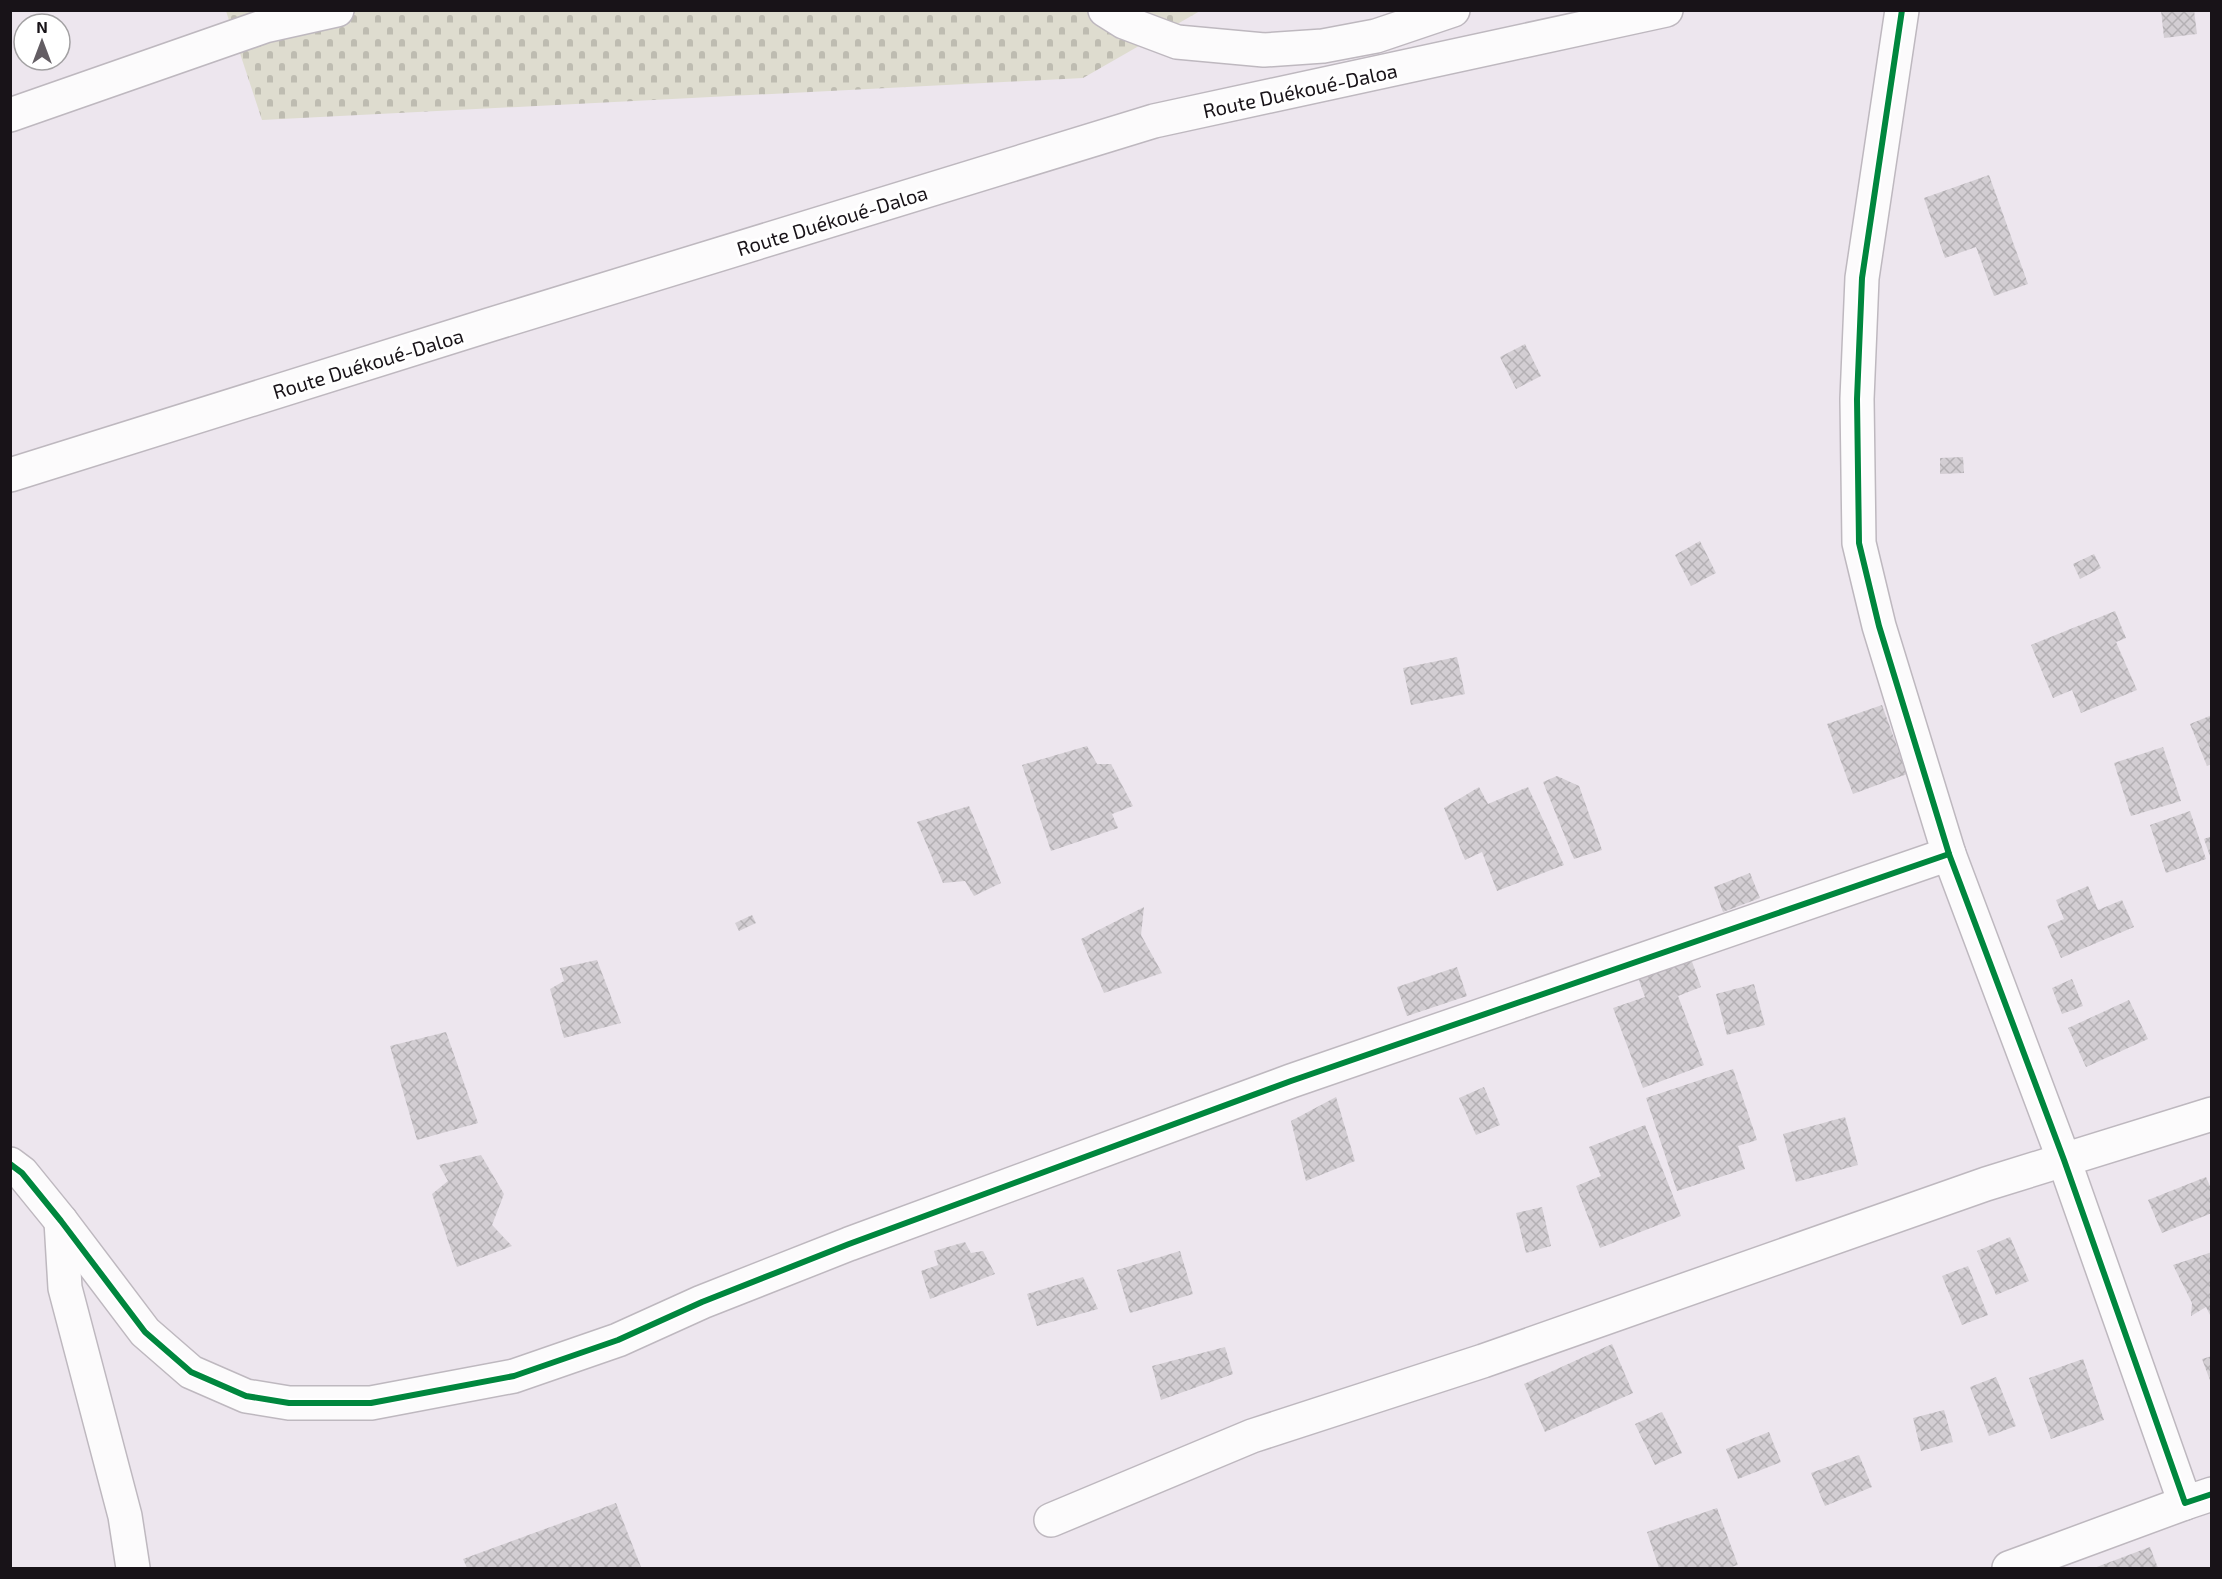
<svg xmlns="http://www.w3.org/2000/svg" width="2222" height="1579" font-family="'Exo 2',sans-serif">
<style>
.cemetery{fill:url(#cemetery-stones)}
.building{fill:url(#building-cross-hatch)}
.lines{fill:none;stroke-linecap:round;stroke-linejoin:round}
.minor-casing{stroke:#beb8bf;stroke-width:36}
.highway-casing{stroke:#beb8bf;stroke-width:36}
.minor{stroke:#fcfbfc;stroke-width:33}
.highway{stroke:#fcfbfc;stroke-width:33}
.cycleway-casing{stroke:#fff;stroke-width:10}
.cycleway{stroke:#00873e;stroke-width:6}
.labels{text-anchor:middle;dominant-baseline:central;stroke-width:6;stroke-linejoin:round;paint-order:stroke}
.street-label{font-size:20px;fill:#181318;stroke:#fff}
</style>
<defs>
<pattern id="cemetery-stones" width="16" height="16" patternUnits="userSpaceOnUse" patternTransform="scale(1.5)"><rect width="16" height="16" fill="#dedccf"/><path d="M2 7V4a2 2 0 0 1 4 0v3zM10 15v-3a2 2 0 0 1 4 0v3z" fill="#bebcb1"/></pattern>
<pattern id="building-cross-hatch" width="8" height="8" patternUnits="userSpaceOnUse" patternTransform="scale(1.5)"><rect width="8" height="8" fill="#d3ced3"/><path d="M0 0l8 8M0 8l8-8" fill="none" stroke="#b4b0b4"/></pattern>
</defs>
<rect width="100%" height="100%" fill="#ede6ee"/>
<path class="cemetery" d="M226,11H1200L1083,78L262,120Z"/>
<g class="building">
<path d="M2161,10H2194L2197,34L2164,38Z"/>
<path d="M1989,175L2028,284L1994,296L1976,247L1945,258L1924,198Z"/>
<path d="M1525,344L1541,376L1516,389L1500,357Z"/>
<path d="M1963,457L1964,473L1940,474V458Z"/>
<path d="M1700,541L1716,573L1691,586L1675,555Z"/>
<path d="M2094,554L2101,568L2080,579L2073,564Z"/>
<path d="M2115,611L2126,638L2116,642L2137,690L2081,713L2072,690L2053,698L2031,645Z"/>
<path d="M1457,657L1465,694L1411,705L1403,668Z"/>
<path d="M1882,705L1907,774L1853,794L1827,724Z"/>
<path d="M2212,715V764L2207,766L2190,724Z"/>
<path d="M1087,746L1097,764H1111L1133,806L1112,814L1118,828L1051,851L1022,765Z"/>
<path d="M2163,747L2181,801L2131,816L2114,763Z"/>
<path d="M1557,776L1579,786L1602,850L1574,859L1543,782Z"/>
<path d="M1479,787L1488,804L1528,787L1564,865L1497,891L1482,852L1465,860L1444,808Z"/>
<path d="M969,806L1001,883L974,896L965,881L943,883L917,822Z"/>
<path d="M2190,811L2206,859L2166,873L2150,825Z"/>
<path d="M2212,836V859H2211L2204,839Z"/>
<path d="M1750,873L1760,898L1723,912L1714,887Z"/>
<path d="M2088,886L2098,910L2122,900L2134,927L2061,958L2047,926L2064,919L2056,900Z"/>
<path d="M1144,907L1141,935L1162,973L1104,993L1081,939Z"/>
<path d="M752,915L756,923L739,931L735,923Z"/>
<path d="M1690,956L1701,987L1678,996L1704,1065L1643,1088L1613,1008L1645,997L1637,975Z"/>
<path d="M597,960L621,1023L564,1038L550,989L564,981L560,968Z"/>
<path d="M1457,967L1467,996L1407,1016L1397,987Z"/>
<path d="M2072,979L2083,1006L2062,1014L2052,988Z"/>
<path d="M1754,984L1765,1025L1727,1035L1716,994Z"/>
<path d="M2129,1000L2148,1039L2086,1067L2068,1028Z"/>
<path d="M446,1032L478,1123L417,1140L390,1046Z"/>
<path d="M1733,1069L1757,1140L1738,1146L1745,1169L1677,1191L1646,1098Z"/>
<path d="M1484,1087L1500,1125L1476,1135L1459,1098Z"/>
<path d="M1336,1097L1355,1161L1306,1181L1291,1121Z"/>
<path d="M1845,1117L1858,1165L1796,1182L1783,1134Z"/>
<path d="M1645,1125L1681,1216L1600,1248L1576,1186L1601,1176L1589,1147Z"/>
<path d="M481,1155L504,1194L492,1225L512,1246L457,1267L432,1194L448,1181L439,1165Z"/>
<path d="M2206,1177L2212,1191V1213L2162,1233L2148,1200Z"/>
<path d="M1542,1207L1551,1246L1526,1253L1516,1213Z"/>
<path d="M2010,1237L2029,1281L1996,1295L1977,1251Z"/>
<path d="M965,1242L971,1253L983,1251L995,1274L930,1299L921,1271L938,1265L934,1251Z"/>
<path d="M1180,1251L1193,1294L1130,1313L1117,1270Z"/>
<path d="M2212,1252V1319L2206,1307L2191,1316L2192,1303L2173,1265Z"/>
<path d="M1968,1266L1988,1315L1962,1325L1942,1276Z"/>
<path d="M1083,1277L1098,1309L1037,1326L1027,1294Z"/>
<path d="M1612,1344L1633,1393L1545,1432L1524,1384Z"/>
<path d="M1225,1347L1233,1374L1161,1400L1152,1366Z"/>
<path d="M2212,1356V1383H2211L2202,1359Z"/>
<path d="M2083,1359L2104,1420L2051,1439L2029,1378Z"/>
<path d="M1996,1377L2016,1426L1989,1436L1970,1387Z"/>
<path d="M1944,1410L1953,1442L1921,1451L1913,1418Z"/>
<path d="M1662,1412L1682,1453L1655,1465L1635,1424Z"/>
<path d="M1769,1432L1781,1462L1738,1479L1726,1449Z"/>
<path d="M1859,1455L1872,1487L1825,1506L1811,1473Z"/>
<path d="M616,1503L641,1567L467,1568L463,1559Z"/>
<path d="M1717,1508L1738,1565L1728,1568H1659L1647,1532Z"/>
<path d="M2150,1547L2158,1568H2094Z"/>
</g>
<g class="lines">
<defs>
<g id="minor">
<path d="M1105,10L1124,22L1177,42L1264,50L1323,46L1376,36L1453,10"/>
<path d="M1902,10L1862,278L1857,399L1859,543L1879,626L1949,854L2064,1160L2185,1503L2212,1494"/>
<path d="M10,115L265,26L337,10"/>
<path d="M10,1164L22,1173L61,1221L145,1332L191,1372L246,1396L289,1403H371L514,1376L618,1340L702,1302L849,1244L1291,1081L1949,854"/>
<path d="M61,1221L65,1288L125,1516L133,1568"/>
<path d="M1051,1520L1252,1436L1483,1361L1986,1184L2212,1114"/>
<path d="M2009,1568L2185,1503"/>
</g>
<path id="highway" d="M10,475L489,325L1154,121L1666,10"/>
</defs>
<use href="#minor" class="minor-casing"/>
<use href="#highway" class="highway-casing"/>
<use href="#minor" class="minor"/>
<use href="#highway" class="highway"/>
<defs>
<g id="cycleway">
<path d="M1902,10L1862,278L1857,399L1859,543L1879,626L1949,854L2064,1160L2185,1503L2212,1494"/>
<path d="M10,1164L22,1173L61,1221L145,1332L191,1372L246,1396L289,1403H371L514,1376L618,1340L702,1302L849,1244L1291,1081L1949,854"/>
</g>
</defs>
<use href="#cycleway" class="cycleway-casing"/>
<use href="#cycleway" class="cycleway"/>
</g>
<g class="labels">
<g class="street-label">
<text transform="translate(1300 90) rotate(-12)">Route Duékoué-Daloa</text>
<text transform="translate(832 220) rotate(-17)">Route Duékoué-Daloa</text>
<text transform="translate(368 363) rotate(-17)">Route Duékoué-Daloa</text>
</g>
</g>
<rect width="2222" height="1579" fill="none" stroke="#181318" stroke-width="24"/>
<g transform="translate(42 42)"><circle r="28" fill="#ffffff" stroke="#a3a1a3" stroke-width="1.5"/>
<path d="M0-4.5L10 22L0 15L-10 22Z" fill="#635d63"/>
<text y="-9" font-size="16" font-weight="bold" text-anchor="middle" fill="#181318">N</text>
</g>
</svg>
